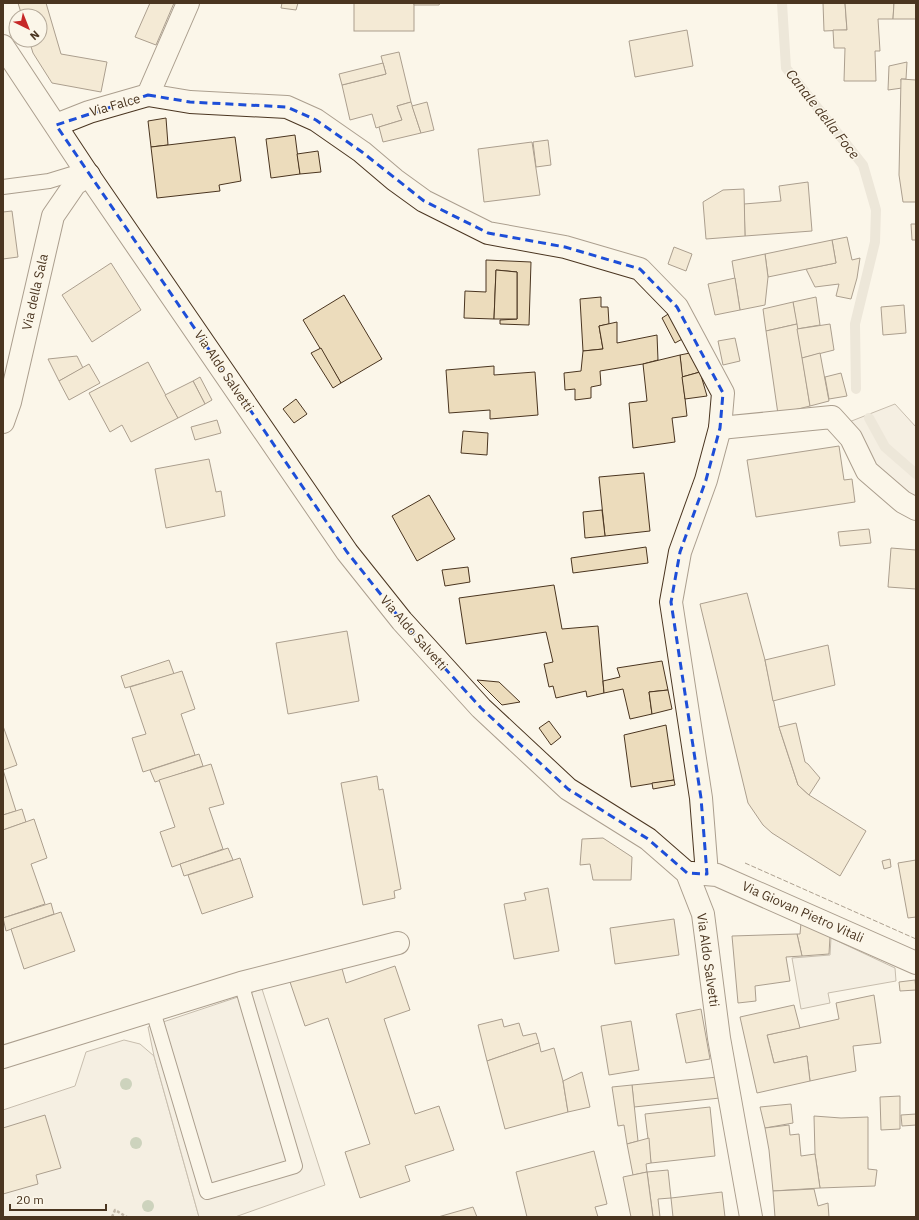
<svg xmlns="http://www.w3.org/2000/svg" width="919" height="1220" font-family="'IBM Plex Sans',sans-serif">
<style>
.green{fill:#ede6d9;stroke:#887966}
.parking{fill:#ede7d9;stroke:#887966}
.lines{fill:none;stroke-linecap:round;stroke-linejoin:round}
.stream{stroke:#dcd4c6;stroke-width:10}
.building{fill:#ecdcbc;stroke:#4a3520}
.service-casing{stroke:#4a3520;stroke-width:16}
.minor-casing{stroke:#4a3520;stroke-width:24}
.tertiary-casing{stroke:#4a3520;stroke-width:24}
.path{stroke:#7f6f5c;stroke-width:2.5;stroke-dasharray:3 2;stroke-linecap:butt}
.service{stroke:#fbf6e9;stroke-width:14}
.minor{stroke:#fbf6e9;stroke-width:22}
.tertiary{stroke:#fbf6e9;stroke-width:22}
.fence{stroke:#4a3520;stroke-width:1;stroke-dasharray:5 2;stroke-linecap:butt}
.tree{fill:#96a887}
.marked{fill:none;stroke:#1d4ed8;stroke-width:3;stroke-dasharray:8 5;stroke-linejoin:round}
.labels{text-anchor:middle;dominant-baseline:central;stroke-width:3;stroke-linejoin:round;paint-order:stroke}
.street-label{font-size:13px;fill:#4a3520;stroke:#fbf6e9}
.water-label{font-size:14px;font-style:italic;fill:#4a3520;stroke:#fbf6e9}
</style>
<rect width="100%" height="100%" fill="#fbf6e9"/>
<g class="green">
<path d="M895,404L916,427V503L910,500L873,461L849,422Z"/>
<path d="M124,1040L140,1044L154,1056L199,1217H3V1110L75,1086L86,1052Z"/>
</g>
<g class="parking">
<path d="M831,938L895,968L896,981L828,993L830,1003L801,1009L792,958L830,955Z"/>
<path d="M262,989L325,1185L235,1217H199L154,1056L148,1027Z"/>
</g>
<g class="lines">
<g class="stream">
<path d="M782,3L786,68L863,165L876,210L875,242L855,324L856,389"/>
<path d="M869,418L885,447L916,474"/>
</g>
</g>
<g class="building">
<path d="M18,3H46L61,54L107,62L101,92L52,83L33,53L29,40H40V16H22Z"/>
<path d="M150,3H174L156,45L135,37Z"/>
<path d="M282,3H298L296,10L281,8Z"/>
<rect x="354" y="3" width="60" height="28"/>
<path d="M414,3H440L439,5H414Z"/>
<path d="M823,3H845L847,30L824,31Z"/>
<path d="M845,3H894L893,19H878L880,51H875L876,81H844L845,48H834L833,30H847Z"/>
<path d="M894,3H916V19H893Z"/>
<path d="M687,30L693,66L635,77L629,41Z"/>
<path d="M399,52L411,102L397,106L402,120L376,128L372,114L350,120L342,85L386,74L381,56Z"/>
<path d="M907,62L906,79H901L902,88L888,90L889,66Z"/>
<path d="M383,63L386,74L342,85L339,74Z"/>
<path d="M901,79L916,80V202H903L899,175Z"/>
<path d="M411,102L421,133L383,142L379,127L402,120L397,106Z"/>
<path d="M427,102L434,130L421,133L412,106Z"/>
<path d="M166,118L168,145L151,147L148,121Z"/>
<path d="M295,135L300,174L271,178L266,139Z"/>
<path d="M235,137L241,181L219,185L220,191L157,198L151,147Z"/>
<path d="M548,140L551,165L536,167L533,142Z"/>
<path d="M532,142L540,195L484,202L478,149Z"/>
<path d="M318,151L321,172L300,174L297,154Z"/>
<path d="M808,182L812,231L745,236L744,204L781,201L779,186Z"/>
<path d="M744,189L745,236L706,239L703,202L723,190Z"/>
<path d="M12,211L18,257L3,259V212Z"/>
<path d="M911,224H916V240H912Z"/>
<path d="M847,237L852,260L860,258L857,278L851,299L836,296L839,284L815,287L806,269L836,263L832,240Z"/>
<path d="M832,240L836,263L768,277L765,254Z"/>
<path d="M674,247L692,254L686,271L668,264Z"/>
<path d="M765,254L768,277L765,305L740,310L732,261Z"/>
<path d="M486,260L531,262L529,325L500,324V320L517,319V272L496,270L494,319L464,318L465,291L486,292Z"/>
<path d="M111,263L141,310L92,342L62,295Z"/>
<path d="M496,270L517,272V319H494Z"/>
<path d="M735,278L740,310L715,315L708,284Z"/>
<path d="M344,295L382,359L341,383L303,320Z"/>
<path d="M601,297V307H608L609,324L599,326L603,349L583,351L580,299Z"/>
<path d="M816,297L820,325L797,329L793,302Z"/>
<path d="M793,302L797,324L766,331L763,309Z"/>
<path d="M904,305L906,333L883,335L881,307Z"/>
<path d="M673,311L686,337L675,343L662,318Z"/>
<path d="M617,322V343L657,335L658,360L643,364L600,371L601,385L591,387V398L575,400V389L565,390L564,373L581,371L583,351L603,349L599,326Z"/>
<path d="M797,324L810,406L778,414L766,331Z"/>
<path d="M830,324L834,350L802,358L797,329Z"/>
<path d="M735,338L740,361L723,365L718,341Z"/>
<path d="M321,348L341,383L333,388L311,353Z"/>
<path d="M695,352L700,372L682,377L680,355Z"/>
<path d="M820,353L829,401L810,406L802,358Z"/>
<path d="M680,355L687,416L672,418L675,442L633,448L629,403L647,401L643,364Z"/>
<path d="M77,356L83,368L59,381L48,359Z"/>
<path d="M148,362L178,418L131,442L122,425L110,432L89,393Z"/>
<path d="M89,364L100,383L69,400L59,381Z"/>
<path d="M494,366V375L535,372L538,415L490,419V410L449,413L446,370Z"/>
<path d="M700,372L707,396L685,399L682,377Z"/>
<path d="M841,373L847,396L829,399L825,377Z"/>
<path d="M200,377L212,400L205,404L193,381Z"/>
<path d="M193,381L205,404L178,418L165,395Z"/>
<path d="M296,399L307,414L294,423L283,409Z"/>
<path d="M217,420L221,433L195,440L191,427Z"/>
<path d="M463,431L488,433L487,455L461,453Z"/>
<path d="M839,446L844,480L852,479L855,502L756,517L747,460Z"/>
<path d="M209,459L216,492L221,491L225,516L166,528L155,469Z"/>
<path d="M644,473L650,531L605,536L599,477Z"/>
<path d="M429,495L455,539L417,561L392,516Z"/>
<path d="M602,510L605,536L585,538L583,512Z"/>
<path d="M869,529L871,543L840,546L838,532Z"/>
<path d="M646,547L648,563L573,573L571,558Z"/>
<path d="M891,548L916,550V589L888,587Z"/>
<path d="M468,567L470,582L445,586L442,570Z"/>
<path d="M554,585L562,629L598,626L604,693L587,697L586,691L556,698L553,686L549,687L544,664L553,662L546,632L466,644L459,598Z"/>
<path d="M747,593L765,660L779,727L798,785L809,795L866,831L840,876L772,833L763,825L748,803L700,604Z"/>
<path d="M347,631L359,701L288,714L276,643Z"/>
<path d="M828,645L835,685L773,701L765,660Z"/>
<path d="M169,660L174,674L125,688L121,676Z"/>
<path d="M662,661L668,690L649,692L652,714L630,719L623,689L604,693L603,681L620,677L617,668Z"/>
<path d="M182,671L195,709L181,714L195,755L143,772L132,738L146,734L130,687Z"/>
<path d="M477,680L499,682L520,702L502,705Z"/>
<path d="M668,690L672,709L652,714L649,692Z"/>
<path d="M549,721L561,737L551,745L539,728Z"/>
<path d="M796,723L805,762L808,764L820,778L809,795L798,785L779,727Z"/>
<path d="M666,725L674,780L631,787L624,735Z"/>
<path d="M3,726L17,765L3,770Z"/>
<path d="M199,754L203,766L155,782L150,770Z"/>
<path d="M211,764L224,804L209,808L223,849L172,867L160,832L175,827L159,780Z"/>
<path d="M3,770L16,811L3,815Z"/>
<path d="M377,776L379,790L383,789L401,889L394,891L395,898L363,905L341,783Z"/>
<path d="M674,780L675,785L653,789L652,783Z"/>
<path d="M22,809L26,822L3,830V815Z"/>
<path d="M34,819L47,858L31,864L45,904L3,918V830Z"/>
<path d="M603,838L632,857L631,880H593L590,864L580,865L582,839Z"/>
<path d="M228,848L233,860L184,876L180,864Z"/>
<path d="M240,858L253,897L202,914L188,875Z"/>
<path d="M890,859L891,867L884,869L882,861Z"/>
<path d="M916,860V917L908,918L898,863Z"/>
<path d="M548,888L559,951L514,959L504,904L526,900L524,893Z"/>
<path d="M51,903L54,914L6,931L3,918Z"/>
<path d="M61,912L75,951L24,969L11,929Z"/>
<path d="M674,919L679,955L615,964L610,928Z"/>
<path d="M801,923L830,936L829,954L802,956L797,934H800Z"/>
<path d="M797,934L802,956L786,957L790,981L755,986L756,1001L738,1003L732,936Z"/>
<path d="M341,965L346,983L395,966L410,1010L384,1019L415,1114L439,1106L454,1150L405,1166L410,1181L360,1198L345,1152L370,1144L328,1018L305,1026L290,982Z"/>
<path d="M915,980L916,990L900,991L899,982Z"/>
<path d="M874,995L881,1043L853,1046L856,1071L810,1081L807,1056L774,1063L767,1035L839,1019L836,1003Z"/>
<path d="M794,1005L800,1028L767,1035L774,1063L807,1056L810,1081L757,1093L740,1017Z"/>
<path d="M701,1009L710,1059L686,1063L676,1014Z"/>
<path d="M502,1019L504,1027L519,1023L523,1036L536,1033L539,1043L487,1061L478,1025Z"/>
<path d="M631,1021L639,1070L609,1075L601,1026Z"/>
<path d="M539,1043L541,1052L554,1048L563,1081L568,1112L505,1129L487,1061Z"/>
<path d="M582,1072L590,1107L568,1112L563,1081Z"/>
<path d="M718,1077L720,1098L634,1107L632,1085Z"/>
<path d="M632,1085L638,1141L627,1144L624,1125L618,1126L612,1087Z"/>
<path d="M900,1096V1129L881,1130L880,1097Z"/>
<path d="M791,1104L793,1123L765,1128L760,1107Z"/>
<path d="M710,1107L715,1156L651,1163L645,1114Z"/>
<path d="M916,1114V1125L902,1126L901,1115Z"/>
<path d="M45,1115L61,1168L36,1175L38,1184L3,1194V1128Z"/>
<path d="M814,1116L841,1118L868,1117V1169L877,1170L875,1186L820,1188L815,1154Z"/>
<path d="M789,1125L790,1135L799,1134L801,1156L815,1154L820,1188L773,1191L769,1150L765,1128Z"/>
<path d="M649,1138L651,1163L646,1164L647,1172L633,1175L627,1144Z"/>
<path d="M594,1151L607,1204L595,1207L598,1217H527L516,1172Z"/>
<path d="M668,1170L671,1198L658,1199L660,1217H653L647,1172Z"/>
<path d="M647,1172L653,1217H631L623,1177Z"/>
<path d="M814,1189L818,1206L828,1203L829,1217H775L773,1191Z"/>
<path d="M722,1192L725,1217H673L671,1198Z"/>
<path d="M473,1207L477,1217H438Z"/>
</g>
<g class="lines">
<defs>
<g id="service">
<path d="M3,187L49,181L85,170"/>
<path d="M153,1011L207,1192L295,1166L241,983"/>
</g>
<g id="minor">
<path d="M148,95L190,102L287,107L316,120L362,152L395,180L424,201L488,233L565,247L640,269L677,307L723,393L720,428L706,480L680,552L671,602L701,798L707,874"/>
<path d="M56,125L89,112L148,95L188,3"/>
<path d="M3,422L10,402L53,216L75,184L89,175"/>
<path d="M720,428L832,417L851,438L867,471L903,502L916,509"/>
<path d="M692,873L717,875L916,963"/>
<path d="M3,1057L241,983L398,943"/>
</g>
<path id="tertiary" d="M3,46L85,170L347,552L402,621L481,708L568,789L648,839L687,873L703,914L719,1038L751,1217"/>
</defs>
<use href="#service" class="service-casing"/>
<use href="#minor" class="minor-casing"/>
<use href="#tertiary" class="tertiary-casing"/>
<path class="path" d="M112,1217L115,1210L127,1217"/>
<use href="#service" class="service"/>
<use href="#minor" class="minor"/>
<use href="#tertiary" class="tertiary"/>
<path class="fence" d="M745,863L916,939"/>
</g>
<g class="tree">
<circle cx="126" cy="1084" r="6"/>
<circle cx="136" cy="1143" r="6"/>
<circle cx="148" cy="1206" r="6"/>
</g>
<path d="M0 0H919V1220H0ZM148,95L190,102L287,107L316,120L362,152L424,201L488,233L565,247L640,269L677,307L723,393L720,428L706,480L680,552L671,602L701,798L707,874L687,873L648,839L568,789L481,708L402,621L347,552L56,125Z" fill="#fbf6e9" fill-opacity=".55" fill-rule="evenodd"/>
<path class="marked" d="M148,95L190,102L287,107L316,120L362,152L424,201L488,233L565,247L640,269L677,307L723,393L720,428L706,480L680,552L671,602L701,798L707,874L687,873L648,839L568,789L481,708L402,621L347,552L56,125Z"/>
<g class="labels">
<g class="street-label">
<text transform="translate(115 105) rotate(-16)">Via Falce</text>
<text transform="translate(35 292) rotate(-77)">Via della Sala</text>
<text transform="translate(224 371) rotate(56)">Via Aldo Salvetti</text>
<text transform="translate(414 633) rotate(49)">Via Aldo Salvetti</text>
<text transform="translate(803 912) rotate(24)">Via Giovan Pietro Vitali</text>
<text transform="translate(708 960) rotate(82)">Via Aldo Salvetti</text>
</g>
<g class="water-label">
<text transform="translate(823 114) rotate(52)">Canale della Foce</text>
</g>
</g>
<rect width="919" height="1220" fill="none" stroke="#4a3520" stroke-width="8"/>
<g transform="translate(28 28) rotate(137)"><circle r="19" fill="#fbf6e9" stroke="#b4a999"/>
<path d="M0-3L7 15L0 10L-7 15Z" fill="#c62828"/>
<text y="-6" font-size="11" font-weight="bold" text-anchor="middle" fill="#4a3520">N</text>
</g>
<path d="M10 1204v6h96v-6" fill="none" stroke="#4a3520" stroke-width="2"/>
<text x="16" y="1204" font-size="12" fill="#4a3520" stroke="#fbf6e9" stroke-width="3" paint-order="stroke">20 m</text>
</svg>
